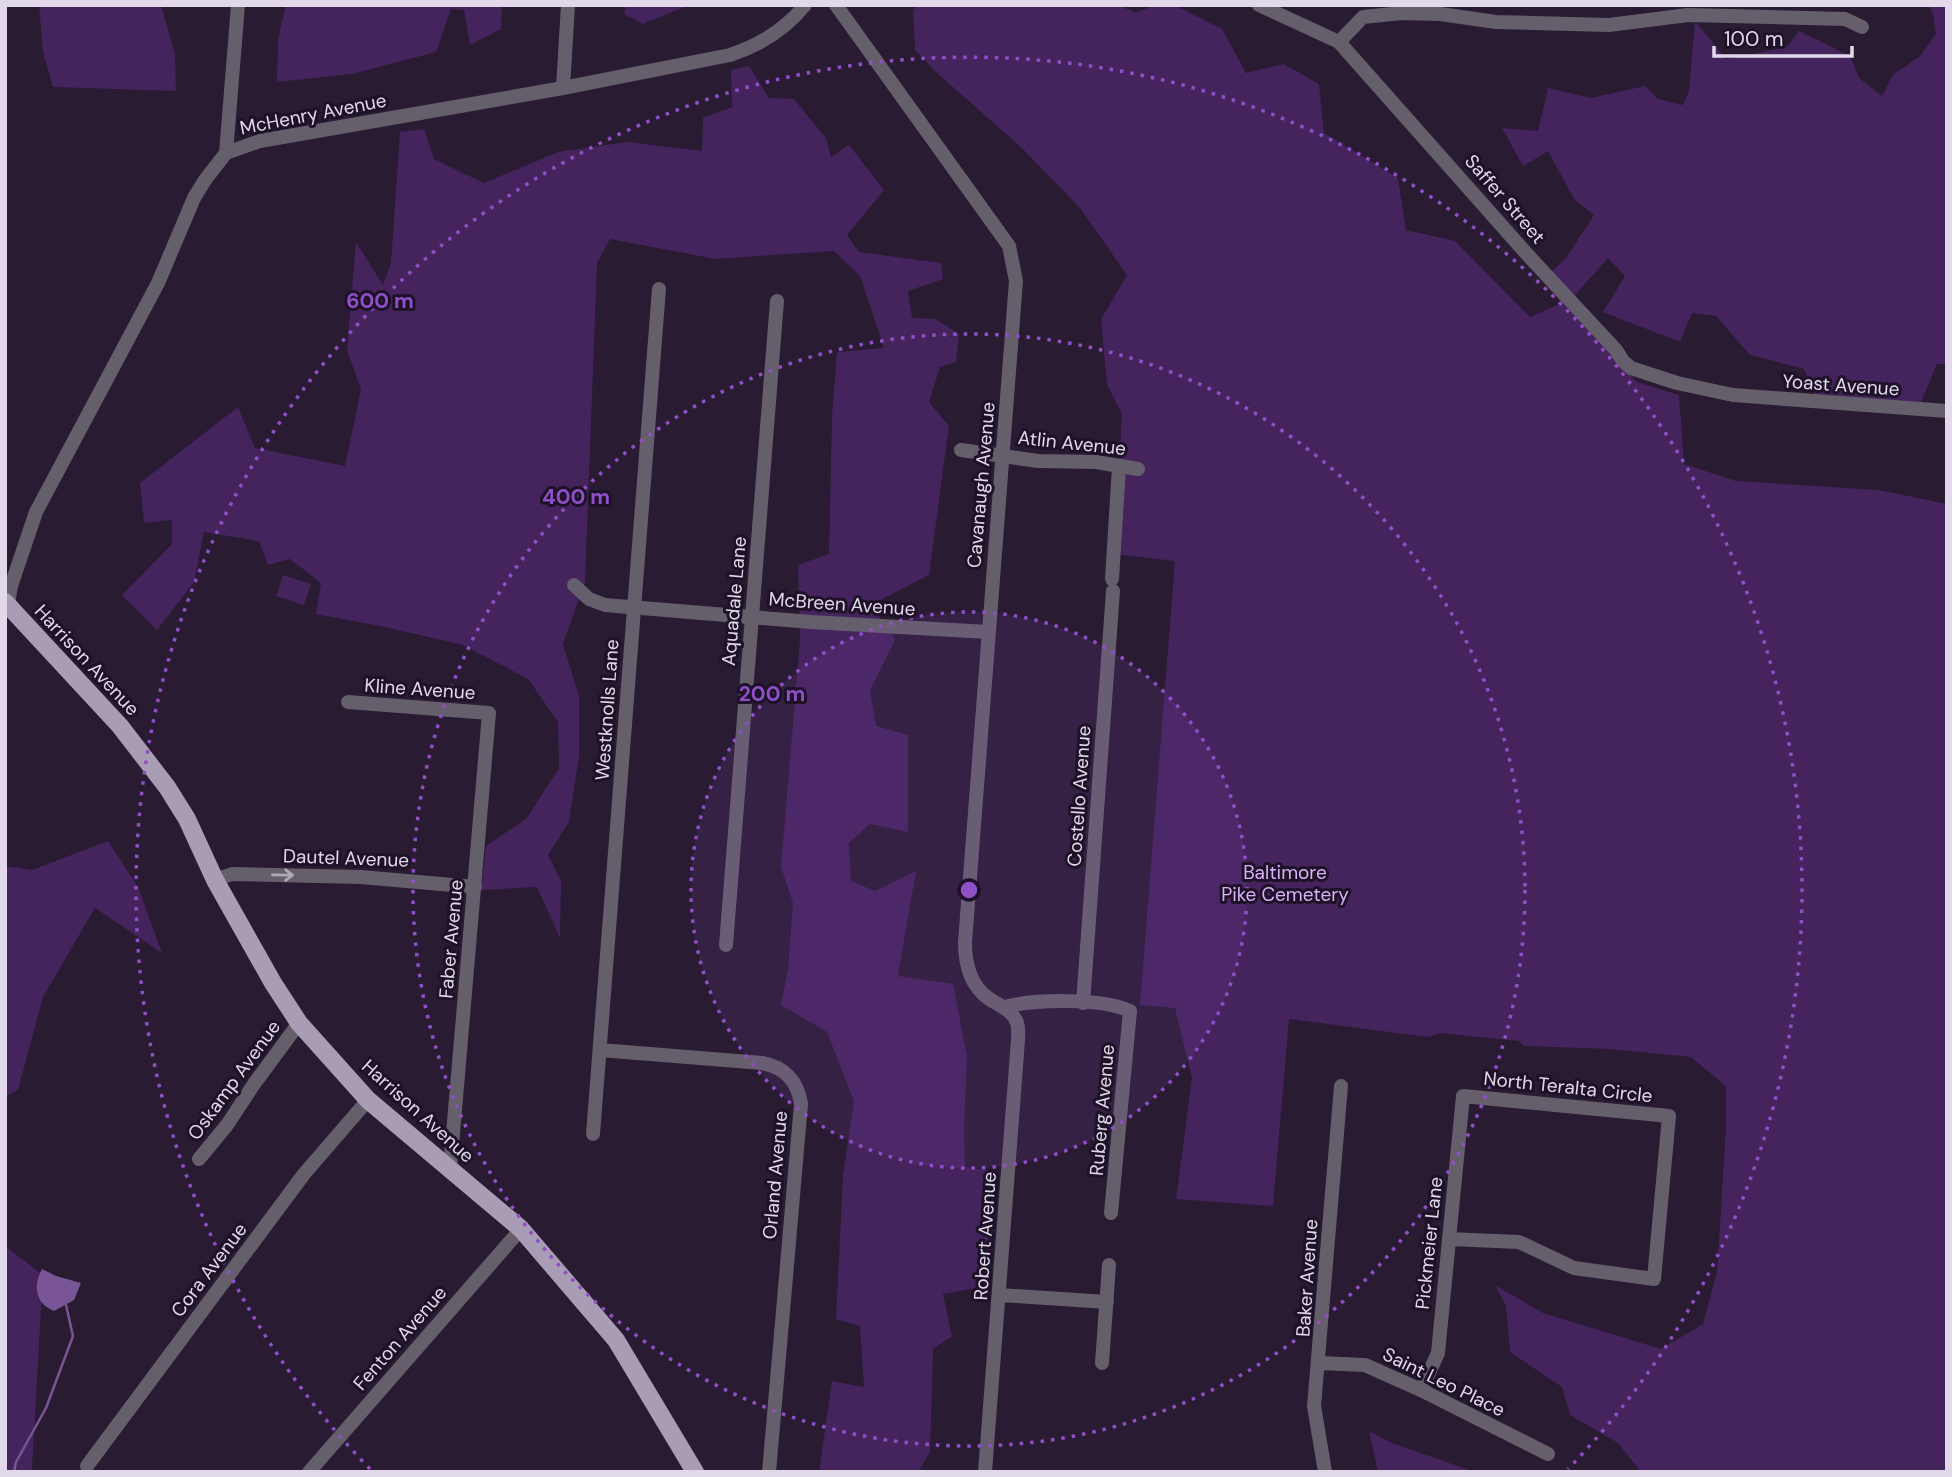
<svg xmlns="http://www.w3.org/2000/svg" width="1952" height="1477" font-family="'DM Sans',sans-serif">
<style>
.green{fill:#45235d}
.water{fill:#795596}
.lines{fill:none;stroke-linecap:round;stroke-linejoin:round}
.stream{stroke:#795596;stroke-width:2.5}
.minor{stroke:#655f6b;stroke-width:14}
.major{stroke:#a99cb5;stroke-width:18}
.oneway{stroke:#afa8b7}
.ring{fill:none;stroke:#8f4fc7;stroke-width:3.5;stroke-dasharray:3.5 7}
.labels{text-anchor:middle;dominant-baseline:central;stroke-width:6;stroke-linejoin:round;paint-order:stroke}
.street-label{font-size:19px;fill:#e1d9e9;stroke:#1e1228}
.park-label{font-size:19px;fill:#d9b1fb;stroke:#1e1228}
.centre{fill:#8f4fc7;stroke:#1e1228;stroke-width:3.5}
.ring-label{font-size:21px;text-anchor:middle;font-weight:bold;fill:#8f4fc7;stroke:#1e1228;stroke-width:6;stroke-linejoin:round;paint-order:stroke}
</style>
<rect width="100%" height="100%" fill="#281b32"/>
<g class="green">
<path d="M39,5H161L175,54L176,91L53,87L43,52Z"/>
<path d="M286,5H502L501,29L470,45L464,10L451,9L436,52L352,74L277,82L278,39Z"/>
<path d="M626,5H689L643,24L624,14Z"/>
<path d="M917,5H1118L1136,13L1155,5H1174L1222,29L1246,73L1284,64L1319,84L1324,133L1398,178L1406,230L1455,241L1530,317L1562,303L1637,382L1679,395L1684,464L1736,481L1879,490L1947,504V1472H1641L1618,1443L1570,1415L1562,1387L1510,1352L1506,1306L1495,1285L1543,1313L1661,1349L1703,1324L1717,1272L1726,1127V1086L1691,1057L1609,1049L1524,1046L1519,1041L1440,1033L1428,1037L1289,1019L1273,1206L1176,1199L1192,1078L1175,1008L1140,1005L1175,561L1114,554L1122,414L1107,385L1101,319L1127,275L1080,208L1022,148L937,73L915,50L913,11Z"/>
<path d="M1928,5H1947V364H1937L1918,409L1818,403L1804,369L1750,355L1716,316L1692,313L1680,342L1603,312L1625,276L1608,258L1576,294L1568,299L1547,276L1566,258L1594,215L1574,199L1548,151L1523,166L1502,128L1538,131L1548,88L1591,98L1645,86L1658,99L1683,105L1689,91L1695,21L1726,59L1787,47L1799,31L1850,56L1859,78L1882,96L1893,75L1920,56L1936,34L1933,13Z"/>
<path d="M749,66L769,98L794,99L826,138L831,157L849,145L884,190L847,235L859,252L941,263L943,279L908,291L912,318L935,319L959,334L956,362L940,367L929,402L949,426L929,575L871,605L895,640L870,691L876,726L908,735V832L870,824L849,843L851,881L875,891L916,871L898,976L953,984L967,1056L964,1130L965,1167L996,1171L988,1286L943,1294L952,1336L933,1349L930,1452L918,1472H819L832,1381L864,1387L860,1326L836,1319L843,1175L854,1101L827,1032L781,1005L788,970L793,903L781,867L800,640L798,565L829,554L832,416L837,352L884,348L860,276L834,251L715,259L610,239L597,263L585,582L563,644L579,696V756L569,822L548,855L561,881L560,938L537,887L481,890L486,846L526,819L559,768L558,722L528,679L463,645L385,627L316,614L321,583L290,559L268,565L259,541L204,532L194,582L157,630L122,595L172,544V520L144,523L140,483L238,407L255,448L345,466L361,389L347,350L356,242L383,285L391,263L400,132L424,129L434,159L484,183L558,152L627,142L702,151L703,118L732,107L731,70Z"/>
<path d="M283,575L311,584L304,605L276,596Z"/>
<path d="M108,841L138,887L162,953L95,908L43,997L18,1090L5,1097V866L32,870Z"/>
<path d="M5,1246L43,1275L32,1468L35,1472H5Z"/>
<path d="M1369,1431L1392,1443L1475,1472H1378Z"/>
</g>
<path class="water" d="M42,1269L56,1276L81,1283L74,1300L54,1311C35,1304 33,1285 42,1269Z"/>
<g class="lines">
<path class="stream" d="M14,1472L16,1462L46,1408L73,1336L66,1305"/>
<g class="minor">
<path d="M836,5L1009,246L1016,281L965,942C965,962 970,985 988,998C998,1005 1013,1010 1017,1023C1019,1028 1018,1035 1018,1040L985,1472"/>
<path d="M1259,5L1339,42L1525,252L1616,350L1623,361L1631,368L1677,383L1733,395L1947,411"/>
<path d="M1339,42L1363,17L1402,13L1440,14L1496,22L1609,25L1688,15L1845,19L1862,27"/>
<path d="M563,88L568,5"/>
<path d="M226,153L238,5"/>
<path d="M961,450L1038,461L1096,462L1138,469"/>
<path d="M1112,579L1119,467"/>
<path d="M574,585L589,599L605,605L811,622L988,632"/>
<path d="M8,604L11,586L36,512L158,283L194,198L205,180L226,153L260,141L563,88L730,55C760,45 785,30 805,5"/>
<path d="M348,702L489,713L450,1168"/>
<path d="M215,880L232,874L361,877L475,887"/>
<path d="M726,945L777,301"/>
<path d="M1083,1003L1113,591"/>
<path d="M1005,1007C1034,999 1103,998 1130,1011L1111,1213"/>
<path d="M600,1050L762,1063C784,1067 798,1081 801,1104L769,1472"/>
<path d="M593,1134L659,289"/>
<path d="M199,1159L227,1125L254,1084L299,1023"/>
<path d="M1000,1295L1107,1302"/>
<path d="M1102,1363L1109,1265"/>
<path d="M1319,1363L1365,1365L1421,1390L1548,1454"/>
<path d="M1421,1390L1438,1353L1463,1096L1669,1116L1654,1279L1574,1268L1519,1242L1449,1239"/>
<path d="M87,1466L304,1174L368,1100"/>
<path d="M309,1472L521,1229"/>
<path d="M1325,1472L1314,1406L1341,1086"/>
</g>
<path class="major" d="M5,602L120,726L167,787L187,819L215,880L273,983L299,1023L368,1100L521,1229L616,1340L695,1472"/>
</g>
<defs><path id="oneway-shaft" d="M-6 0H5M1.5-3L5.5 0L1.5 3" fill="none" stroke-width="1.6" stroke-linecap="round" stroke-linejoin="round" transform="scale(1.75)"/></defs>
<use class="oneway" href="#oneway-shaft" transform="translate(283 875) rotate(1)"/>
<circle cx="969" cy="890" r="278" fill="#8f4fc7" fill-opacity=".12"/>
<g class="ring">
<circle cx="969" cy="890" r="278"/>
<circle cx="969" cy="890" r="556"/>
<path d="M370 1469A833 833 0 1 1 1568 1469"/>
</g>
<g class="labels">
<g class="street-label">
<text transform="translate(313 114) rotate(-11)">McHenry Avenue</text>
<text transform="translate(1505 199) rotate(49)">Saffer Street</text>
<text transform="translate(1841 385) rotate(4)">Yoast Avenue</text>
<text transform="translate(1072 443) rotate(6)">Atlin Avenue</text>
<text transform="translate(981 485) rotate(-85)">Cavanaugh Avenue</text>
<text transform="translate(734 601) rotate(-85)">Aquadale Lane</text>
<text transform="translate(842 604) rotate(4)">McBreen Avenue</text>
<text transform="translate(87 660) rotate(47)">Harrison Avenue</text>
<text transform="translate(420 689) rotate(4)">Kline Avenue</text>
<text transform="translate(607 710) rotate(-86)">Westknolls Lane</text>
<text transform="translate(1079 796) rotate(-86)">Costello Avenue</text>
<text transform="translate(346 858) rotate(2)">Dautel Avenue</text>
<text transform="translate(451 939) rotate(-85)">Faber Avenue</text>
<text transform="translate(234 1080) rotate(-54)">Oskamp Avenue</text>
<text transform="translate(1568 1087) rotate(6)">North Teralta Circle</text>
<text transform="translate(1102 1110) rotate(-85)">Ruberg Avenue</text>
<text transform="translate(418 1111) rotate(42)">Harrison Avenue</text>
<text transform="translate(775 1175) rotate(-85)">Orland Avenue</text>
<text transform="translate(985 1236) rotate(-86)">Robert Avenue</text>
<text transform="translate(1429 1243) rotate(-84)">Pickmeier Lane</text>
<text transform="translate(209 1270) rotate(-53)">Cora Avenue</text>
<text transform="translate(1307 1278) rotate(-86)">Baker Avenue</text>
<text transform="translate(400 1338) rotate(-49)">Fenton Avenue</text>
<text transform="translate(1444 1382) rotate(26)">Saint Leo Place</text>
</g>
<g class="park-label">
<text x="1285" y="872">Baltimore<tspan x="1285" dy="22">Pike Cemetery</tspan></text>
</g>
</g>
<circle cx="969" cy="890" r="10" class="centre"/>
<g class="ring-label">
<text x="380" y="308">600 m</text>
<text x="576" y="504">400 m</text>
<text x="772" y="701">200 m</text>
</g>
<rect width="1952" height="1477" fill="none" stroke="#e1d9e9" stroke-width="14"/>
<path d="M1714 46v10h138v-10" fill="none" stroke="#e1d9e9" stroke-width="3.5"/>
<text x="1724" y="46" font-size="21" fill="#e1d9e9" stroke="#1e1228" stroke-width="5" paint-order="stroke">100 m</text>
</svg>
